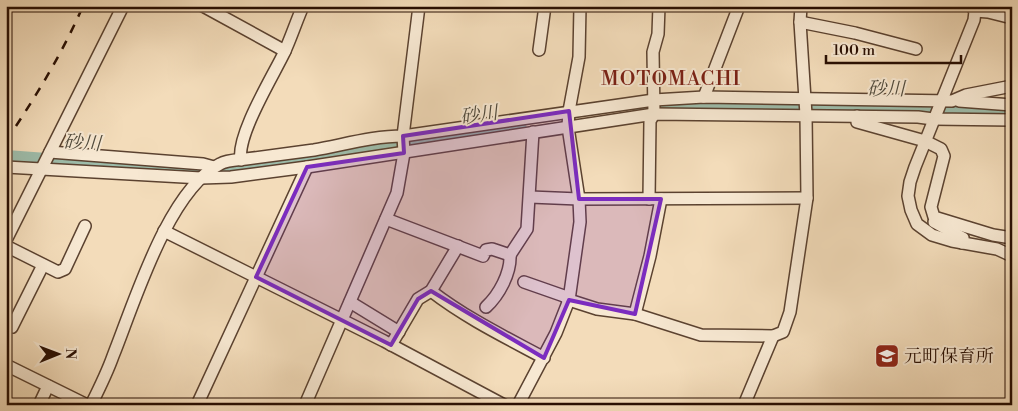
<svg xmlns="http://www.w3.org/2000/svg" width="1018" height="411" font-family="'Libre Bodoni','Noto Serif JP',serif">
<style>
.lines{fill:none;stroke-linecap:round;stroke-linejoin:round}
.river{stroke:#9dbcaa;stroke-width:16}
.minor-casing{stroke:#5b4230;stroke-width:14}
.minor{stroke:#f7e8d2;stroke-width:11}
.rail{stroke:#280e02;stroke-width:2.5;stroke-dasharray:9 9;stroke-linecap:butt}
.marked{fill:#7b2cbf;fill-opacity:0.2;stroke:#7b2cbf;stroke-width:4;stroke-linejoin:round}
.labels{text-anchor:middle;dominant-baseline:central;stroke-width:4;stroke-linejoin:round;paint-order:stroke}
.poi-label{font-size:18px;fill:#280e02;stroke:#f7e8d2;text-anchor:start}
.water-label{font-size:19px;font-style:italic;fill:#514b3d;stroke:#f7e8d2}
.quarter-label{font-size:20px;letter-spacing:1px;fill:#7a1f14;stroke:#f7e8d2}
</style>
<rect width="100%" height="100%" fill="#f3dcba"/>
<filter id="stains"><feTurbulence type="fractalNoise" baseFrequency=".004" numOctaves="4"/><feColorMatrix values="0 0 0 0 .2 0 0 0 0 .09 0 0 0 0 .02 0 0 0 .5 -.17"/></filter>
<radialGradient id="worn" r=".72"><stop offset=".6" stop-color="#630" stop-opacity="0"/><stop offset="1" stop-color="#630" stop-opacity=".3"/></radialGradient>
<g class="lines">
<g class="river">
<path d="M640,112L664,108L800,107L960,110L1012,115"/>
<path d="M6,158L195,172H233L519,129"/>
</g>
<defs>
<g id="minor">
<path d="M203,6L285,51"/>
<path d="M971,6L975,11L974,20L915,167L910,182L908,196L911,210L917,224L932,235L952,241L997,249L1012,256"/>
<path d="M975,11L988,12L1012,18"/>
<path d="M800,22L855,33L916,49"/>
<path d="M539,50L545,6"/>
<path d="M704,97L739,6"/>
<path d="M959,101L1012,105"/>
<path d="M857,116V122L925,141L941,149L944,156L931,207L934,217L993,235L1012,238"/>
<path d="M50,152L203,164L214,167"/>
<path d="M241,160C236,136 273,76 284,53C291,38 296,22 303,6"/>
<path d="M6,167L201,178L231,177L307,167L654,114L918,117L933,119L1012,120"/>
<path d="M530,197L579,199L807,198"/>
<path d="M649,199L650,121L654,114L653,52L658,34L659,6"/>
<path d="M386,219L483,256L486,250L492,249L510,255L527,229L533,132"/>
<path d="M934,222L963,238L962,243"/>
<path d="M164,231L384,341L504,405"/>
<path d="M6,240L123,6"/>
<path d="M6,246L58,272L65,269L85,226"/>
<path d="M524,282L564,296L569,300L597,309L635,314L701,335L773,336L783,332L790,312L807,198L806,115L800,22L801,6"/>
<path d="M431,291C466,318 505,337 544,358"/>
<path d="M350,302L399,332"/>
<path d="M486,307C499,295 511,273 510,255"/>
<path d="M635,314L650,256L661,199"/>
<path d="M6,326L12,327L43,265"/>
<path d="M391,345L418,299L431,291L458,246"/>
<path d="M6,365L87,405"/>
<path d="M39,405L48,386"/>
<path d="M91,405C99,389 107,373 113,356C134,304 168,190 220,164C227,160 238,160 246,159C268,156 291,153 314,150C343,145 373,136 403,136L654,100L704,97L952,101L966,95L1012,86"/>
<path d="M197,405L307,167"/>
<path d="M305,405L397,193L404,153L403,136L419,6"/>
<path d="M518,405L556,333L569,300L580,222L579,199L568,127L569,111L579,57L580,6"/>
<path d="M744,405L773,336"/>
</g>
</defs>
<use href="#minor" class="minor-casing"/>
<use href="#minor" class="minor"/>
<path class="rail" d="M6,141C35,98 62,54 83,6"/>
</g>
<path class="marked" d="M569,111L579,199H661L635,314L569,300L544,358L431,291L418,299L391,345L256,277L307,167L404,153L403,136Z"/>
<defs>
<symbol id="school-square" viewBox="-11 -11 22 22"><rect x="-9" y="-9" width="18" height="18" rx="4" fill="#8f2418" stroke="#f7e8d2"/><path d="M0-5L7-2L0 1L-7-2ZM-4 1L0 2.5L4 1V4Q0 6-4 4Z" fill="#fff"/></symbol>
</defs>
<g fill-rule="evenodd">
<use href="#school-square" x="873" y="342" width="28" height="28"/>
</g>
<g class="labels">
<g class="poi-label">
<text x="904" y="356">元町保育所</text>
</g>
<g class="water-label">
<text x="886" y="89">砂川</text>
<text transform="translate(479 115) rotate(-8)">砂川</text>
<text transform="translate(82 143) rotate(3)">砂川</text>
</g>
<g class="quarter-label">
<text x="671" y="79">MOTOMACHI</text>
</g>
</g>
<rect width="1018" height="411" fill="none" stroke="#f3dcba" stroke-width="25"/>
<rect x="8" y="8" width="1003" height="396" fill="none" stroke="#280e02" stroke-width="2.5"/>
<rect x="12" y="12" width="993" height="386" fill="none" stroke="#280e02"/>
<g transform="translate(58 354) rotate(89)" stroke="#f7e8d2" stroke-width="4" paint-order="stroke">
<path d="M0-4L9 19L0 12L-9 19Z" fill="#280e02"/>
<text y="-8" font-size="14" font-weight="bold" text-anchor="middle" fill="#280e02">N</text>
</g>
<path d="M826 55v8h135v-8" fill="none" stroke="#280e02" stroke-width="2.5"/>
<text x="833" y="55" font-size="15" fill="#280e02" stroke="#f7e8d2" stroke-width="4" paint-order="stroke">100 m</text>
<rect width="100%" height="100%" filter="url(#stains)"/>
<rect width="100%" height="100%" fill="url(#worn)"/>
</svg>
